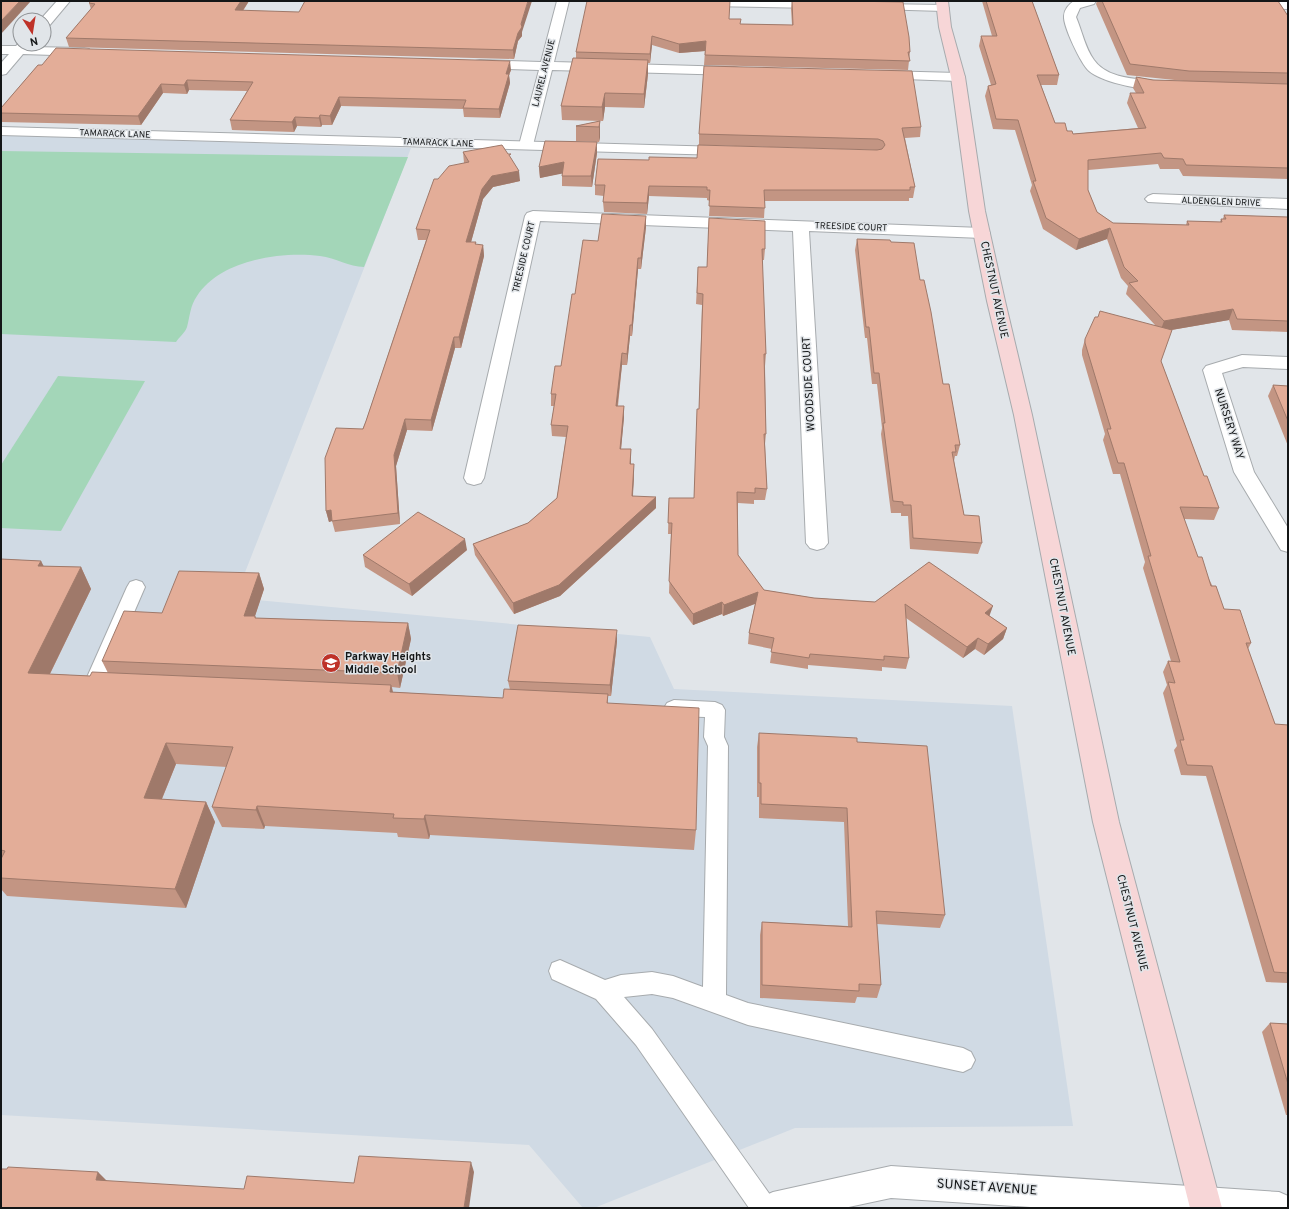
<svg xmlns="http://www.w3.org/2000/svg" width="1289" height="1209" font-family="Overpass,sans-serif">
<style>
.built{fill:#d0dae4}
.green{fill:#a3d6b8}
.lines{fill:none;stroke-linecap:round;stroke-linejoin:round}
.service-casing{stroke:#a7abae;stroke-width:2}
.minor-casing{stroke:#a7abae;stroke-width:2}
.secondary-casing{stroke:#a7abae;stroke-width:2}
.service{fill:#fff;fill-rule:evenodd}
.minor{fill:#fff;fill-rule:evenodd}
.secondary{fill:#f7d6d7;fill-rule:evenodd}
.wall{fill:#c39583}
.shaded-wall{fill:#9f796a}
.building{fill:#e3ad98;stroke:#9f796a}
.labels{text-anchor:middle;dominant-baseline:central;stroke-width:3;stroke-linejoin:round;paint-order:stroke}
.far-street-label{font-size:9px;fill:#141617;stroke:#e1e5e9}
.street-label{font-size:11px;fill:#141617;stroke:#e1e5e9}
.poi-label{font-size:11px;font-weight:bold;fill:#141617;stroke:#e1e5e9;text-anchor:start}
.near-street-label{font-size:13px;fill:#141617;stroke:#e1e5e9}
</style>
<rect width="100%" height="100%" fill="#e1e5e9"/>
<path class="built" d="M1,135L411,148L235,598L650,637L674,689L1012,706L1073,1126L795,1128L594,1208H583L529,1145L1,1115Z"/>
<g class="green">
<path d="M1,151L408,157L364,267C349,267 336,258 320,256C281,251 220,260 197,296C190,306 190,316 187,327C185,333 179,337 176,342L1,334Z"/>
<path d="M58,376L145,381L61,531L1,528V465Z"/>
</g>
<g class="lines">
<defs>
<g id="service">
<path d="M703,1L815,2L820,5L815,8L707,6L703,5L702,3Z"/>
<path d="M878,4L944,5L949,8L944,11L874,9L873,7L874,5Z"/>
<path d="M1,127L722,147L726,148L728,151L726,154L722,155L1,135Z"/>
<path d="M136,580L142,582L145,587L106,677L112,679L115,684L112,689C103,692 96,692 87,689L84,684L127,587L130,582Z"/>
<path d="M674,700L715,702L722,705L725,710L724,737L728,746L726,995L748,1003L963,1048L971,1052L975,1060L971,1068L963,1072L748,1025L673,998L652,994L624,997L652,1029L773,1199L777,1208H749L636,1045L596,999L552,979L549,971L552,963L560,960L605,980L621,975L652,972L673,976L703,987L708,746L704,737L705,717L674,716L667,713L664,708L667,703Z"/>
</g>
<g id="minor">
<path d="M57,1H70L49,26L44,27V20H40Z"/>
<path d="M557,1H569L554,62L734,67L739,68L741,71L739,74L734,75L552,70L533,145L531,148L526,149L521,148L519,145L539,70L480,68L475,67L473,64L475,61L480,60L541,62Z"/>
<path d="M1074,1H1096L1094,4L1080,8L1076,17C1082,31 1085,48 1094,60C1109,82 1147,78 1169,83L1171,86L1169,89C1151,93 1103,83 1089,71C1081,64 1063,26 1064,16C1064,10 1069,4 1074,1Z"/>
<path d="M1247,1H1288V9L1251,8L1247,7L1245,4Z"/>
<path d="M20,42V44H32L30,47L84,48L89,49L91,52L89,55L84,56L23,54L6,74L1,75V63L9,54H1V46H16Z"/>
<path d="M882,71L958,73L963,74L965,77L963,80L958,81L877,78L875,75L877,72Z"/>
<path d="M1153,194L1288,199V209L1148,202L1145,199L1148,196Z"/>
<path d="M533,211L982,228L988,230L990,233L988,236L982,238L809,231L828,543L824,548L817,550L810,548L806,543L793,231L540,221L484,478L481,483L474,485L467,483L464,478L525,216L527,213Z"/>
<path d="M1242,355L1288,357V369L1243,367L1222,373L1254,472L1288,528V552L1281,550L1234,472L1203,370L1206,366Z"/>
<path d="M891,1166L1279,1192L1288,1196V1208H1045L891,1198L844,1208H757L762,1197L773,1192Z"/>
</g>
<path id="secondary" d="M936,1H948L951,27L965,77L985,211L1005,301L1032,415L1119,822L1222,1208H1190L1093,822L1014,415L987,301L969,211L951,77L939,27Z"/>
</defs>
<use href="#service" class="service-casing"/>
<use href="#minor" class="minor-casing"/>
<use href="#secondary" class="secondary-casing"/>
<use href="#service" class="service"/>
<use href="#minor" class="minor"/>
<use href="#secondary" class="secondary"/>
</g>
<g class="wall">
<path d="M91,1H249L243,11L522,32V36L518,41L514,59L69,47L66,38L91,9L89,3Z"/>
<path d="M792,1H900L910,52L908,70L704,65L705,51L679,53L652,45L650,63H648V74L644,108L605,107L603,121L562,120L561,106L576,58V52L729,19L740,24L792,25L791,9Z"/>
<path d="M982,1H1032L1059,75L1057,85H1041L1055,123L1073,134L1138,128L1127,103L1130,93H1136L1133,88L1136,77L1153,80L1184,81L1127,75L1096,4L1097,1H1278L1288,16V84L1201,82L1288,84V179L1183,176L1179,169H1160L1158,164L1088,170V190L1097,212L1113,223L1186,225L1187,221L1220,222L1221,219H1223L1224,215L1288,217V332L1232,330L1229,320L1171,330L1161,361L1204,476L1219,508L1214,520L1184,519L1198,557L1224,609L1251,643L1248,649L1275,724L1288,725V983L1266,982L1206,776L1181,775L1174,750L1177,746L1163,693L1167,685L1163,672L1168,661H1171L1143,568L1145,562L1120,474H1113L1103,440L1105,434L1082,355V350L1085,339L1155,325L1126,294L1128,286L1121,278L1107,239L1076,250L1043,229L1030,191L1032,185L1015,130L993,129L985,96L988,86L991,85L979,46L981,36H992Z"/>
<path d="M38,65L511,70L509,75L510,83L500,118L464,117L463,109L341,106L332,125H322L321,127L297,126L294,132L232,130L230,120L247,91L189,90L187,94L163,93L141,125L1,122V108Z"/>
<path d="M600,121V137L599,142L576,141V126Z"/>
<path d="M921,127L920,137L905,138L915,187L913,198H909V201H765L764,218L709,216L710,201L707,200V198L649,196L647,214L604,212L603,202L604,196L595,195V185L649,160L878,150H876L699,145V134Z"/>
<path d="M463,152L511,158L520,181L493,187L483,199L471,242H476V245H483L484,256L461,348H455L432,431L407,430L396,466L400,524L335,532L332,521L329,522L326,511L366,421L426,240H418L416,229L438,179L464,163Z"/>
<path d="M597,153L592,187L562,186V173L540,178L539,167Z"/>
<path d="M646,216V227L641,269H638L632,336H630L627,365H622L618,406H624V417L621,449H631V464L634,475L633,496L656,508L560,596L514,614L475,555L473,544L528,523L557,498L566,437L552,436L551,425L554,406H551V394L561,366L575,294L598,241Z"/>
<path d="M709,218L765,249L764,260H762L766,354L765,366L766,434L765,444L767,489L765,500H754V504L738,503V555L764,590L814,598L875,602L929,562L990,616L1007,628L1003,639L984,655L975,649L963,658L906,618L909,658L906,669L882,667V671L808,665V669L770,663L772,649L748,644L749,633L755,604L723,616L722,614L693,625L669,593L671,534H668L669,498H694L699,409L702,305L696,304L698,267H707Z"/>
<path d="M857,239L891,242L920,280L943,384L960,445L957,456H955L954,461L964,515L982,543L978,554L910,549L908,516H901V513H891L881,434L882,428L877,384H872L867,338H865L855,250Z"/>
<path d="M1273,385L1288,386V446L1268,396Z"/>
<path d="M467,550L412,596L365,567L363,555Z"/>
<path d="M1,559L41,561L43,566L81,567L91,589L50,674L90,676L108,673L102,661L162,613L259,573L264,589L255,616L256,618L408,623L411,639L400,688L392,687L393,692L503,698L510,690L508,681L617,641L611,696H608V703L696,830L694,850L430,835L429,839L398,837L397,833L265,826L264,829L222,827L212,807L227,767L176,764L162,799L206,802L215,822L186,908L7,896L1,889Z"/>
<path d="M759,733L857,742L945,915L940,928L877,924L881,985L877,998L857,997L855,1003L760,998V935L762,922L848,926L844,822L759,818V797H757V747Z"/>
<path d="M1270,1023L1288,1024V1115H1286L1262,1032Z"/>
</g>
<g class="shaded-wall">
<path d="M20,1H31L1,34V21Z"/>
<path d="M241,1H249L237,19L235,10Z"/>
<path d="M528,1H532L522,32V36L518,41L514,59L513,50L518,33L521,24Z"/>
<path d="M652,36V45L650,63V54Z"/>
<path d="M706,41L705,51L679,53V44Z"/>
<path d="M648,60V74L644,108V94Z"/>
<path d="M510,61L511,70L509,75L510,83L500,118L499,109L506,74Z"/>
<path d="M187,80L189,90L187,94L184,85Z"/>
<path d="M161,84L163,93L141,125L138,116Z"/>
<path d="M605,93V107L603,121L602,107Z"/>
<path d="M339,97L341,106L332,125L330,116Z"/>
<path d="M320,115L322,125L321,127L319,118Z"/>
<path d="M295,117L297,126L294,132L292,122Z"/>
<path d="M600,121V137L599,142V127Z"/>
<path d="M597,142V153L592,187L591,176Z"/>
<path d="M564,162L565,173L540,178L539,167Z"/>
<path d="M519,171L520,181L493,187L483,199L468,253L466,242L482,189L492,176Z"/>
<path d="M649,186V196L647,214V203Z"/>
<path d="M646,216V227L641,269V258Z"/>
<path d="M1110,228L1107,239L1076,250L1079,239Z"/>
<path d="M483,245L484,256L461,348L459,337Z"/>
<path d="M638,258V269L632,336V325Z"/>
<path d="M1233,309L1229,320L1160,332L1164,321Z"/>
<path d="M630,325V336L627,365V354Z"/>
<path d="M454,337L455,348L432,431L431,420Z"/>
<path d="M622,353V365L616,417V406Z"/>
<path d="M624,406V417L620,460V449Z"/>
<path d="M405,419L407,430L396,466L400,524L398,513L394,455Z"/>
<path d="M631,449V460L630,475V464Z"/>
<path d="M634,464V475L632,507V496Z"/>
<path d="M656,497V508L560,596L514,614L513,603Z"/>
<path d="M331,510L332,521L329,522L326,511Z"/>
<path d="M465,539L467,550L412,596L409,584Z"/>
<path d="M41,561L52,582L38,566Z"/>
<path d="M81,567L91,589L40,694L28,673Z"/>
<path d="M259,573L264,589L250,631L244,616Z"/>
<path d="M758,592L757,603L723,616L724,605Z"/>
<path d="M722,602V614L693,625V614Z"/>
<path d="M993,606L989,617L985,613Z"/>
<path d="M408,623L411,639L400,688L397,673Z"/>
<path d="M1007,628L1003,639L984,655L988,644Z"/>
<path d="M617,630V641L611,696L610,685Z"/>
<path d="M978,638L975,649L963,658L967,647Z"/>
<path d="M391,685L396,705L390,692Z"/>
<path d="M166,743L176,764L154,818L144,798Z"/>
<path d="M206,802L215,822L186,908L175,889Z"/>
<path d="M257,806L265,826L264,829L256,810Z"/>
<path d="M425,815L430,835L429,839L424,819Z"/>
<path d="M471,1162L474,1172L469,1208H464Z"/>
<path d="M98,1172L108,1182L96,1180Z"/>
</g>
<g class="building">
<path d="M1,1H20L1,21Z"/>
<path d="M91,1H241L235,10L299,12L305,1H528L521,24L522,27L518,33L513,50L66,38L95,4L89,3Z"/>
<path d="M587,1H730L729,19H741L740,24L793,25L792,1H846L903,2L909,37L910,52H908L910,61L705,55L706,41L679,44L652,36L650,54L576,52Z"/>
<path d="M986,1H1032L1059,75H1037L1055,123H1065L1067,131H1072L1073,134L1146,128L1130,93H1144L1136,77L1153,80L1288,84V168L1186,165L1183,159L1164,158L1161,153L1088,160V190L1097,212L1113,223L1189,225L1187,221L1222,222L1221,219H1226L1224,215L1288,217V321L1237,319L1233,309L1164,321L1129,283L1138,281L1124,267L1110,228L1079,239L1046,218L1033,181H1036L1018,120L996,119L988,86L996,84L981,36H997Z"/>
<path d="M1102,1H1278L1288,16V73L1189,71L1130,64Z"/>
<path d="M56,48L510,61L506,74H509L499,109L463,108L466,100L339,97L330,116L320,115L319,118L295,117L292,122L230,120L253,82L187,80L184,85L161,84L138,116L1,113V108L38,65H42Z"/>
<path d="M573,58L648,60L644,94L605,93L602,107L561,106Z"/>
<path d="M704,66L912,71L921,127L902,128L915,187H910V190H764L765,208L709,206L710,190H707V187L649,186L647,203L603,202L605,185H595L598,159L649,160V157L697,158L698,145L877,150L882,149L885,145L883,141L878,139L699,134Z"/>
<path d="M600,121L599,127L576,126Z"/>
<path d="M545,141L597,142L591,176H562L564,162L539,167Z"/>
<path d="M502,145L508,154H511L509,155L519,171L492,176L482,189L466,242H476L475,244L483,245L459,337H454L431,420L405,419L394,455L398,513L332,521L331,510L326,511L325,458L336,428L363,429L366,421L430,230L416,229L434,179H438L449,166L469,162L463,152Z"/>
<path d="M602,214L646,216L641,258H638L632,325H630L627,354L622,353L616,406H624L620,449H631L630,464H634L632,496L656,497L559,585L513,603L473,544L528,523L557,498L568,426L551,425L556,394H551L555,366H561L572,294H575L583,240L598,241Z"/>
<path d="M709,218L765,221V249H762L766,354H764L766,434H764L767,489L755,488V493L737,492L738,555L764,590L814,598L875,602L929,562L993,606L985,613L1007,628L988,644L978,638L967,647L905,604L909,658L884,656V660L810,654L809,658L771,652L774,638L749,633L758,592L724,605L722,602L693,614L669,581L672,523H668L669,498H694L697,409H699L703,294L697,293L698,267H707Z"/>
<path d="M857,239L890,240L891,242L914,243L920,280H924L931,312L943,384H949L960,445H955L956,452H952L964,515L979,516L982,543L913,538L911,505H903V502L893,501L883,423H885L879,373H874L869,327H866Z"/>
<path d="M1100,311L1172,330L1161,361L1204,476H1207L1219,508L1180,507L1198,557H1202L1211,586H1216L1224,609L1240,610L1251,643H1246L1275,724L1288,725V973L1274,972L1212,766L1187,765L1180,740H1184L1168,682L1175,683L1168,661L1180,662L1148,556H1151L1124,463H1118L1107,429H1111L1085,343V339L1095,317H1098Z"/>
<path d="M1273,385L1288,386V421Z"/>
<path d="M418,512L465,539L409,584L363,555Z"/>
<path d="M1,559L41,561L38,566L81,567L28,673L90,676L92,672L391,685L390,692L503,698L504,689L608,694L607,703L699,708L696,830L425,815L424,819L393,818L394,814L257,806L256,810L212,807L233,747L166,743L144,798L206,802L175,889L1,878V859L5,851L1,850Z"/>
<path d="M179,571L259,573L244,616H255V618L408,623L397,673L102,661L124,611L162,613Z"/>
<path d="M518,625L617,630L610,685L508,681Z"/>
<path d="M759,733L857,738V742L927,746L945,915L876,911L881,985L859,984V991L762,985V922L852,927L847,808L761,804V783H759Z"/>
<path d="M1270,1023L1288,1024V1084Z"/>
<path d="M359,1156L471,1162L464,1208H1V1169H7L8,1167L98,1172L96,1180L244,1189L247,1176L354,1183Z"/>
</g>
<defs>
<symbol id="school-disc" viewBox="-11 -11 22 22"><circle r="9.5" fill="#bf3228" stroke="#e1e5e9"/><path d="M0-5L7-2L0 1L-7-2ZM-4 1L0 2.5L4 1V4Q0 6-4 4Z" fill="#fff"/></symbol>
</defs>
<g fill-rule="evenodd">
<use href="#school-disc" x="320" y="652" width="22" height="22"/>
</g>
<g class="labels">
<g class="far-street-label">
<text transform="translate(544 73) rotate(-76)">LAUREL AVENUE</text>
<text transform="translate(115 134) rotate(2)">TAMARACK LANE</text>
<text transform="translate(438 143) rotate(2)">TAMARACK LANE</text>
<text transform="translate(1221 202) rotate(2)">ALDENGLEN DRIVE</text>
<text transform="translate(851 227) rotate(2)">TREESIDE COURT</text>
<text transform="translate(524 257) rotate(-77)">TREESIDE COURT</text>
</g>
<g class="street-label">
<text transform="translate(994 290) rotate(78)">CHESTNUT AVENUE</text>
<text transform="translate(809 384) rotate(-93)">WOODSIDE COURT</text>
<text transform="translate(1229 424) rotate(72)">NURSERY WAY</text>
<text transform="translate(1062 607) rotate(79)">CHESTNUT AVENUE</text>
<text transform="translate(1132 923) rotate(76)">CHESTNUT AVENUE</text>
</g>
<g class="poi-label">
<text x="345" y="657">Parkway Heights<tspan x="345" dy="13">Middle School</tspan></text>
</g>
<g class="near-street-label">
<text transform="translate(987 1188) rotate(4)">SUNSET AVENUE</text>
</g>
</g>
<rect width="1289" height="1209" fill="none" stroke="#141617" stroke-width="4"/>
<g transform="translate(32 32) rotate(168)"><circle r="19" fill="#e1e5e9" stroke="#8f9295"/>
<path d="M0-3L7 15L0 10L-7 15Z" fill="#bf3228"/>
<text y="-6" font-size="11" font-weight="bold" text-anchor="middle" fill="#141617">N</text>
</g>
</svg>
